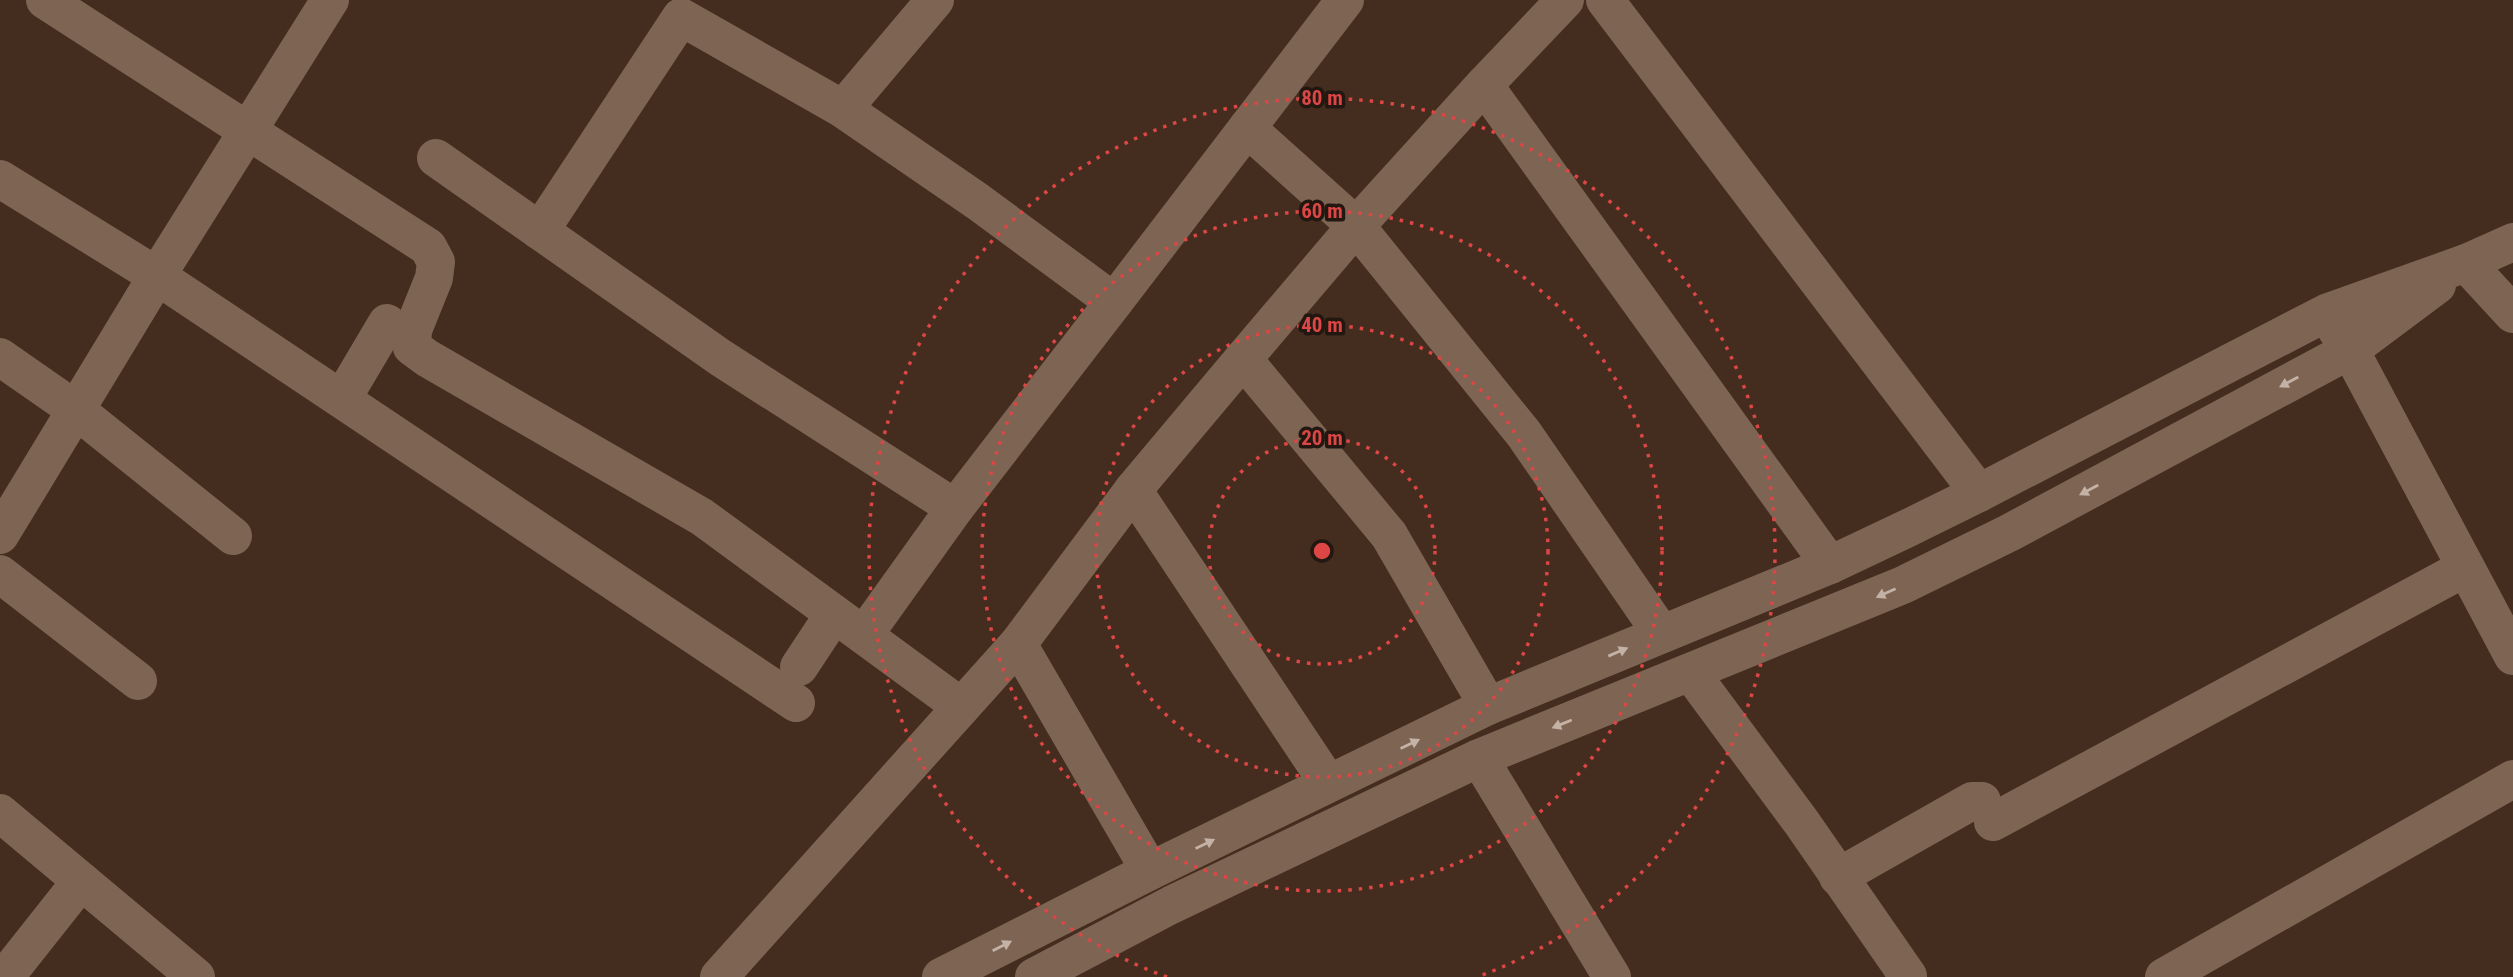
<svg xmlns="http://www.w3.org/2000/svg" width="2513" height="977" font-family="'Roboto Condensed',sans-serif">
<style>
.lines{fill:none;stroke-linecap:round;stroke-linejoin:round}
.minor{stroke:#7e6453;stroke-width:38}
.oneway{fill:#c4b2a6}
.ring{fill:none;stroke:#dc4645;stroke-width:3.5;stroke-dasharray:3.5 7}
.centre{fill:#dc4645;stroke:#221811;stroke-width:3.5}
.ring-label{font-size:21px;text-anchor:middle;font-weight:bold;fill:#dc4645;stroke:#221811;stroke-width:7;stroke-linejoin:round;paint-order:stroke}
</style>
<rect width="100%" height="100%" fill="#442d1e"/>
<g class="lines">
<g class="minor">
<path d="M45,0L428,247L436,262L434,278L413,330L412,347L427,358L702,517L952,700L960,708"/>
<path d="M1605,0L1979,493"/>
<path d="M1484,85L1565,0"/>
<path d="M843,109L935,0"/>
<path d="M1247,128L1356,226L1484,85L1830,565"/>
<path d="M436,158L721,358L955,508L864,635"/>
<path d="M0,179L157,276L796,703"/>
<path d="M540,231L681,17L843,109L977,201L1114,302L1345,0"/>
<path d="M2466,263L2513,314"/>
<path d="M2336,329L2350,350L2513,656"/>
<path d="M0,357L76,410L233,536"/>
<path d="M1243,359L1356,226L1524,434L1661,633"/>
<path d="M342,399L387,323"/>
<path d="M1133,490L1243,359L1389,535L1488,706"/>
<path d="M955,508L1114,302"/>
<path d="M0,535L168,258L330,0"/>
<path d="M0,574L138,681"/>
<path d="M799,667L834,614"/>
<path d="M1691,673L1802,823L1908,976"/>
<path d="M1479,758L1612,977"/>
<path d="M0,813L196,977"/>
<path d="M1993,822L2465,568"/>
<path d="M1150,871L1018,644L1133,490L1328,783"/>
<path d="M1838,877L1972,801H1982"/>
<path d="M5,977L81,881"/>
<path d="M719,977L1018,644"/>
<path d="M941,977L1150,871L1488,706L1830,565L1906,529L1979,493L2326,313L2466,263L2513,242"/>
<path d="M1034,977L1171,905L1479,758L1903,585L2009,533L2350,350L2437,285"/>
<path d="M2164,977L2513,779"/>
</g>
</g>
<defs><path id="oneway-solid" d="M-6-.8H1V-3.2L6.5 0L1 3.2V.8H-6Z" transform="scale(1.75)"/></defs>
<g class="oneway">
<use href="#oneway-solid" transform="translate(2289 382) rotate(152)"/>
<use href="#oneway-solid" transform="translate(2089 490) rotate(152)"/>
<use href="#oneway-solid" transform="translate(1886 593) rotate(156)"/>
<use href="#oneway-solid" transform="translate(1618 652) rotate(-23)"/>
<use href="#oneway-solid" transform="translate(1562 724) rotate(158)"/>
<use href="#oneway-solid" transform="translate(1410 744) rotate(-26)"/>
<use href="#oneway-solid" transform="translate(1205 844) rotate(-26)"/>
<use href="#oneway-solid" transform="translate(1002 946) rotate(-27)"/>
</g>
<g class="ring">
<circle cx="1322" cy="551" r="113"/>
<circle cx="1322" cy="551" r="226"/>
<circle cx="1322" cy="551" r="340"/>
<path d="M1167 977A453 453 0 1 1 1477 977"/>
</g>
<circle cx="1322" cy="551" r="10" class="centre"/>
<g class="ring-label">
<text x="1322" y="105">80 m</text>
<text x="1322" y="218">60 m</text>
<text x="1322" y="332">40 m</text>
<text x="1322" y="445">20 m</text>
</g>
</svg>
